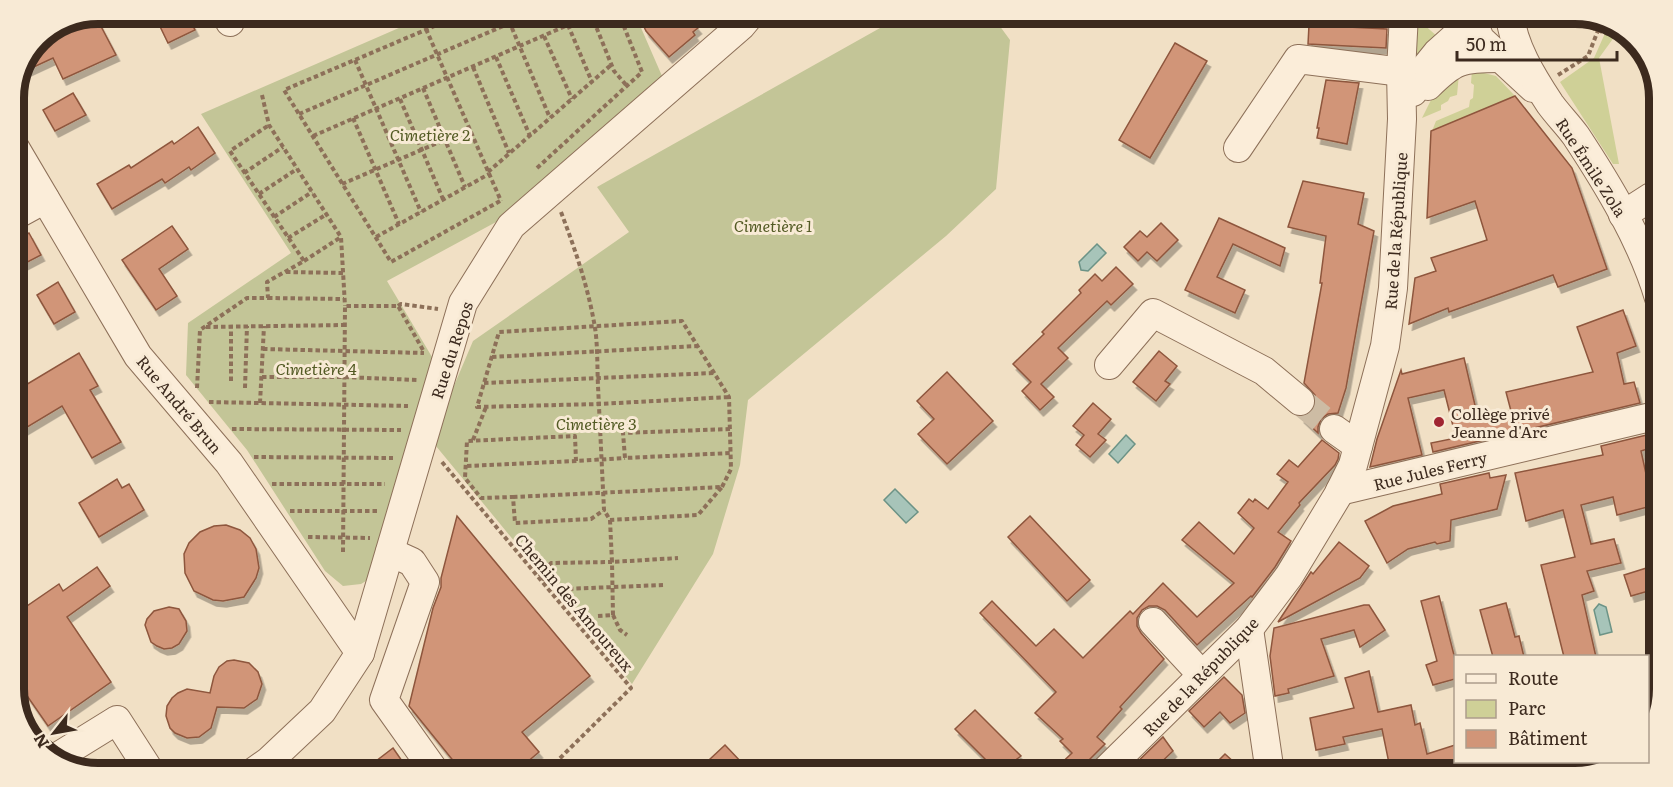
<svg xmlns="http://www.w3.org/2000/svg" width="1673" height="787" font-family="Literata,serif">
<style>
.green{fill:#cfd097}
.cemetery{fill:#c3c597}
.water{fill:#a7c4b9;stroke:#6c9386;stroke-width:1.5}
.building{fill:#d19578;stroke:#8e563d;stroke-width:1.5;filter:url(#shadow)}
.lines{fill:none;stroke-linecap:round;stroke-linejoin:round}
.minor-tunnel{stroke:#cdbca4;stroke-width:28;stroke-dasharray:28 14;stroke-linecap:butt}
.minor-casing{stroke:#8d7059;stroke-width:30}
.path{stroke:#8d7059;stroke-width:4;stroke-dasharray:4.5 3;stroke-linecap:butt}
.minor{stroke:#fbedd9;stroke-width:28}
.poi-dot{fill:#a02532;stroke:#f8ead5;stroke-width:2}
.labels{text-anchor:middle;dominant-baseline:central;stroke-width:6;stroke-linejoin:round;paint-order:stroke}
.park-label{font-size:16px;font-style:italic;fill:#525a23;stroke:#f8ead5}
.street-label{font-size:16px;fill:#3c2a1e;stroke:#f8ead5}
.poi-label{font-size:16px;fill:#3c2a1e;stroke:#f8ead5;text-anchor:start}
.rim{fill:none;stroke:#3c2a1e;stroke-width:8}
</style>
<defs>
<filter id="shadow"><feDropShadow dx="3.5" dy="6" stdDeviation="0" flood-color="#0004"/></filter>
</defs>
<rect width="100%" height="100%" fill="#f1e0c5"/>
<g class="green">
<path d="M1410,17L1421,22L1439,38L1417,60Z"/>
<path d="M1610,22L1620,29L1599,58L1619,164H1613L1560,82L1594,58Z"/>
<path d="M1472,70L1496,76L1515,96L1432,131L1436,121L1469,107L1470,100L1473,98L1474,85L1471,83Z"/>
<path d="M1459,74L1457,95L1450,97L1448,101L1441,105V110L1422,118L1432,98Z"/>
</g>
<g class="cemetery">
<path d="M431,14H635L662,76L509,215L387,281L432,357L431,371L371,578L361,584L343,586L325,571L247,450L186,375L188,323L291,253L201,114Z"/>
<path d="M905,14H991L1010,40L996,189L946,236L748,400L740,465L713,554L632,684L431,440L473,341L629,232L597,187Z"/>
</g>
<g class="water">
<path d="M1097,244L1106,253L1088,271L1081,270L1079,262Z"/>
<path d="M1126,435L1135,444L1118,463L1109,454Z"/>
<path d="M895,489L918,512L906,523L884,500Z"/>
<path d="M1599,604L1606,607L1612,632L1600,635L1594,610Z"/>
</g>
<g class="building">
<path d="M154,14H187L195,30L168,43Z"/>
<path d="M638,14H677L681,18L686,14L698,28L693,32L695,35L669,57L646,31Z"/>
<path d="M95,15L116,55L63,79L53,58L23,72L38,38Z"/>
<path d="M1309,25L1387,29L1386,48L1308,44Z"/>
<path d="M1175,43L1207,61L1150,158L1119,140Z"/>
<path d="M1326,80L1359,83L1347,144L1317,138L1319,128H1317Z"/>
<path d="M73,93L86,115L55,131L43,110Z"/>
<path d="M1515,96L1572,168L1607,269L1558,287L1553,275L1449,312L1448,308L1409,324L1415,278L1436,271L1431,258L1487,240L1475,201L1427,218L1431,131Z"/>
<path d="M198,127L215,153L191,170L189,167L165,183L162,179L112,209L97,184L129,165L131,168L172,141L174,144Z"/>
<path d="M1303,181L1364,193L1358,224L1374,231L1346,388L1338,413L1328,414L1321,419L1318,427V433L1301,417L1312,412L1316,403L1315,395L1304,383L1322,283H1320L1326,236L1288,227Z"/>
<path d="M1219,218L1285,248L1280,266L1233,244L1217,277L1245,290L1235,313L1185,290Z"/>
<path d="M1161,223L1178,240L1157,261L1147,252L1138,261L1124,247L1140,231L1147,237Z"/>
<path d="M172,226L188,249L159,269L177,296L156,310L122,260Z"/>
<path d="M29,233L41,255L14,269V241Z"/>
<path d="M1116,267L1133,284L1111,305L1107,301L1058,348L1068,358L1041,384L1054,397L1040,410L1022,391L1031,382L1013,364L1044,334L1042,332L1081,293L1079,290L1095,274L1102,281Z"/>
<path d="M58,282L75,312L54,324L37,295Z"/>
<path d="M1623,310L1636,346L1617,353L1624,384L1634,382L1640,403L1433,452L1431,443L1456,438L1444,390L1408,398L1422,455L1370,467L1377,439L1401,370L1402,374L1464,358L1478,418L1511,411L1506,392L1593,372L1577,327Z"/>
<path d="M1159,351L1177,366L1165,381L1170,384L1156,401L1133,382Z"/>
<path d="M79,353L98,386L90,390L121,442L92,458L62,406L14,435V392Z"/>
<path d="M947,372L993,421L947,464L918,434L934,419L917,401Z"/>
<path d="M1093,403L1111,419L1098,434L1106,440L1090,457L1076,445L1084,435L1073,426Z"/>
<path d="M1659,432V445L1641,451L1648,483L1659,480V504L1617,515L1613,497L1581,505L1591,544L1614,539L1621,563L1587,571L1594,591L1582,595L1596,657H1564L1541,565L1575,557L1563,510L1526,521L1515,473L1603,455L1601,446Z"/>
<path d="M1322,440L1339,453L1338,459L1335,465L1299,503L1300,505L1278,532L1291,541L1275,567L1252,597L1251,596L1197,645L1165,610L1157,606H1149L1142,610L1137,618V626L1141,633L1164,659L1120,707L1122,709L1097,737L1105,744L1076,773H1051L1072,753L1060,741L1063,739L1035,713L1056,692L980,613L992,601L1036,646L1054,629L1083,658L1130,611L1133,614L1163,583L1197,617L1234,583L1182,540L1199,522L1234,554L1254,528L1238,513L1249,499L1253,502L1255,499L1268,509L1288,482L1277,474L1289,460L1298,467Z"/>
<path d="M1489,473L1490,478L1506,475L1497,509L1451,520L1450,541L1437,544L1435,542L1408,549L1387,563L1365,521L1393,506L1442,494L1440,484Z"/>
<path d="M117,479L122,488L129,484L144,510L99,537L79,503Z"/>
<path d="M457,516L590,676L522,732L539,752L513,774H464L409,706L433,608L441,587V578Z"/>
<path d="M1030,516L1090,580L1067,601L1008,537Z"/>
<path d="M226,525L240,530L250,538L256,549L259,568L256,578L244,597L223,601L213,600L194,591L185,573L184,554L189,543L200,532L214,526Z"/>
<path d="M1339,542L1369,566L1360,578L1278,622L1311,572L1313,574Z"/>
<path d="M1656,565L1659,578V588L1631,596L1624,575Z"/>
<path d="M97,567L110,586L67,617L111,682L48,726L14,677V615L59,584L63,591Z"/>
<path d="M1439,596L1455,659V679L1433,685L1426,665L1437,661L1421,601Z"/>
<path d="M1506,603L1515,637L1519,636L1524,657H1493L1480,610Z"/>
<path d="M1364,605H1369L1385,630L1360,647L1354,630L1321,639L1334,676L1288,689L1289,693L1275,696L1270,656L1274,628Z"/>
<path d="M169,607L179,609L186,621L187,631L179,644L172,648L164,649L157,646L151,642L145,625L147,619L154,611Z"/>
<path d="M234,660L249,663L258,672L262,684L257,699L244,708L217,707L211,728L199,737L187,738L175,733L170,728L166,716L167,706L172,698L178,693L187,689L210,693L214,676L219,667L227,661Z"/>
<path d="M1369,671L1378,712L1411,705L1415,725L1420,723L1427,754L1455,745V773H1391L1382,729L1343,737L1345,744L1316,750L1310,718L1354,708L1345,678Z"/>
<path d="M1224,677L1242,695L1245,713L1230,723L1220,712L1204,727L1189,711Z"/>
<path d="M975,710L1021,756L1017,759L1033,773H999L955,729Z"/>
<path d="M1163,737L1173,751L1150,773H1126Z"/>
<path d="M725,745L744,765L736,774H694Z"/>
<path d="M393,748L411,774H359Z"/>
<path d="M1225,754L1246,773H1206Z"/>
</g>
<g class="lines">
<path class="minor-tunnel" d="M1300,401L1334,429"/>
<defs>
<g id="minor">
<path d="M226,14L230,22"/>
<path d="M1470,14L1480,39L1533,88"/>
<path d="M1510,14C1512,45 1533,78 1550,104C1558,115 1568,125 1576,136C1609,186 1642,241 1659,298"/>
<path d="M1428,86C1454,60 1462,58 1498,58"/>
<path d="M1413,92L1420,74L1437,53L1456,36L1465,14"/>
<path d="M14,146L138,356L229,463L360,653"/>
<path d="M1238,148L1298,59L1418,74"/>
<path d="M1623,215L1651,197"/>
<path d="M14,216L45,199"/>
<path d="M1109,365L1153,313L1264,371L1300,401"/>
<path d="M1334,429L1358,446"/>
<path d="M1340,491L1659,415"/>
<path d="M390,552L412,562L425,582L384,700L436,773"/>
<path d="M1153,622L1202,675"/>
<path d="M1249,629L1270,773"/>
<path d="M54,759L117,720L151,773"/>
<path d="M252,773L269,761L322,711L360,653L463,303L511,226L741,26L751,14"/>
<path d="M1103,773L1249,629L1289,576L1338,495L1353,465L1385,346L1393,288L1402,119L1401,71L1404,14"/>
</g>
</defs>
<use href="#minor" class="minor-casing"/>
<g class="path">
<path d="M463,14L284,90L391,262L500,201"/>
<path d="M506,14L550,118"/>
<path d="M591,14L614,71L627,86"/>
<path d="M1556,14L1639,46"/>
<path d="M568,25L592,82"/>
<path d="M426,29L501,201"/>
<path d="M544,36L572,99"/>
<path d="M496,57L530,136"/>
<path d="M355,60L421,212"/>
<path d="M473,67L509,153"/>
<path d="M1558,75L1588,56L1602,20"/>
<path d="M423,88L465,187"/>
<path d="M262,95L269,125L341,237L345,306"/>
<path d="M400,99L443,199"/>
<path d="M299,114L531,14"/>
<path d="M353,118L399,224"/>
<path d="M313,136L591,15"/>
<path d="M537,168L642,72L619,14"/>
<path d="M488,172L611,65"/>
<path d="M244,173L283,147"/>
<path d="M342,184L470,129"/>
<path d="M259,194L297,169"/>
<path d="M561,212C575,249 587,284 594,322C598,342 597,365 598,386C600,427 602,469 604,510L591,519L515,523L513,497L481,498L465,478L467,441L575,436L576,461L625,458"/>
<path d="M274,217L312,192"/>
<path d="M376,237L489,174"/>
<path d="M288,238L327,214"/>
<path d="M304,261L341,237"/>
<path d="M286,272L343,273"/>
<path d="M268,298L344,299"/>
<path d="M398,306L401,304L438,309"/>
<path d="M206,327L345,325"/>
<path d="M263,349L424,353"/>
<path d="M492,357L697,346"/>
<path d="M262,377H344L417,380"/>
<path d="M231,381V326"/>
<path d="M484,383L714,373"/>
<path d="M197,388L200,330L247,298H268L267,282L304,261L230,151L269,125"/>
<path d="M245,388L247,326"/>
<path d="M209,402L408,406"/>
<path d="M260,403L264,326"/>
<path d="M232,429L401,430"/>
<path d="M730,429L623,433L625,458L731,453"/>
<path d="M473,440L486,407"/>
<path d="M254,457L393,458"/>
<path d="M442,462L631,688L545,773"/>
<path d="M467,466L576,461"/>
<path d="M272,484H385"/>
<path d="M722,487L731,469L729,397L682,321L499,332L477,407L599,404L729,397"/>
<path d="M513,497L722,487L698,515L610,520L604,510"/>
<path d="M290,511H378"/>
<path d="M610,520L612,562L678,558"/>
<path d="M308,537L370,538"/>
<path d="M343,552L345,306H398L423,350"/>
<path d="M613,615L620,630L627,635"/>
<path d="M598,616L613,615L612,562L551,563L539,577L565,589L663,585"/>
</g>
<use href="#minor" class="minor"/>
</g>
<circle class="poi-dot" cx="1439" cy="422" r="6"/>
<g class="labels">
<g class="park-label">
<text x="430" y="134">Cimetière 2</text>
<text x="773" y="225">Cimetière 1</text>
<text x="316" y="368">Cimetière 4</text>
<text x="596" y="423">Cimetière 3</text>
</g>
<g class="street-label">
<text transform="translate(1592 167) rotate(57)">Rue Émile Zola</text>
<text transform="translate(1395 231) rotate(-86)">Rue de la République</text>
<text transform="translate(451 350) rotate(-72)">Rue du Repos</text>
<text transform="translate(180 404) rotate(50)">Rue André Brun</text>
<text transform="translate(1430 470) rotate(-14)">Rue Jules Ferry</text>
<text transform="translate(575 602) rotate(50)">Chemin des Amoureux</text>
<text transform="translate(1200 676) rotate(-46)">Rue de la République</text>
</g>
<g class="poi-label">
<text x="1451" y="413">Collège privé<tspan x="1451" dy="18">Jeanne d'Arc</tspan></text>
</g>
</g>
<path d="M0 0H1673V787H0ZM98 24H1575A74 74 0 0 1 1649 98V689A74 74 0 0 1 1575 763H98A74 74 0 0 1 24 689V98A74 74 0 0 1 98 24Z" fill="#f8ead5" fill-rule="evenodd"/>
<path class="rim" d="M98 24H1575A74 74 0 0 1 1649 98V689A74 74 0 0 1 1575 763H98A74 74 0 0 1 24 689V98A74 74 0 0 1 98 24Z"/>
<rect x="1454" y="655" width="195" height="108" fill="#f8ead5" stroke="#ad9d8c" stroke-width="1.5"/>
<rect x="1466" y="674" width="30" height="9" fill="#fbedd9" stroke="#ad9d8c" stroke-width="1.5"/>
<text x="1508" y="685" font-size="18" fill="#3c2a1e">Route</text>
<rect x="1466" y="700" width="30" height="18" fill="#cfd097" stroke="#ad9d8c" stroke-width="1.5"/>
<text x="1508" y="715" font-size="18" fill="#3c2a1e">Parc</text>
<rect x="1466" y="730" width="30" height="18" fill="#d19578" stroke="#ad9d8c" stroke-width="1.5"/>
<text x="1508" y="745" font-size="18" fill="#3c2a1e">Bâtiment</text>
<g transform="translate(54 733) rotate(239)" stroke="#f8ead5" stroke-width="4.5" paint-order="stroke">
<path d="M0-4.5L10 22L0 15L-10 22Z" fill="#3c2a1e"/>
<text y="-9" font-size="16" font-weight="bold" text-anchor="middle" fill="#3c2a1e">N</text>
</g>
<path d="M1457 51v9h160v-9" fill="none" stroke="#3c2a1e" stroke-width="3"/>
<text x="1466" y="51" font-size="18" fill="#3c2a1e" stroke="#f8ead5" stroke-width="4.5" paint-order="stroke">50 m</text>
</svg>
